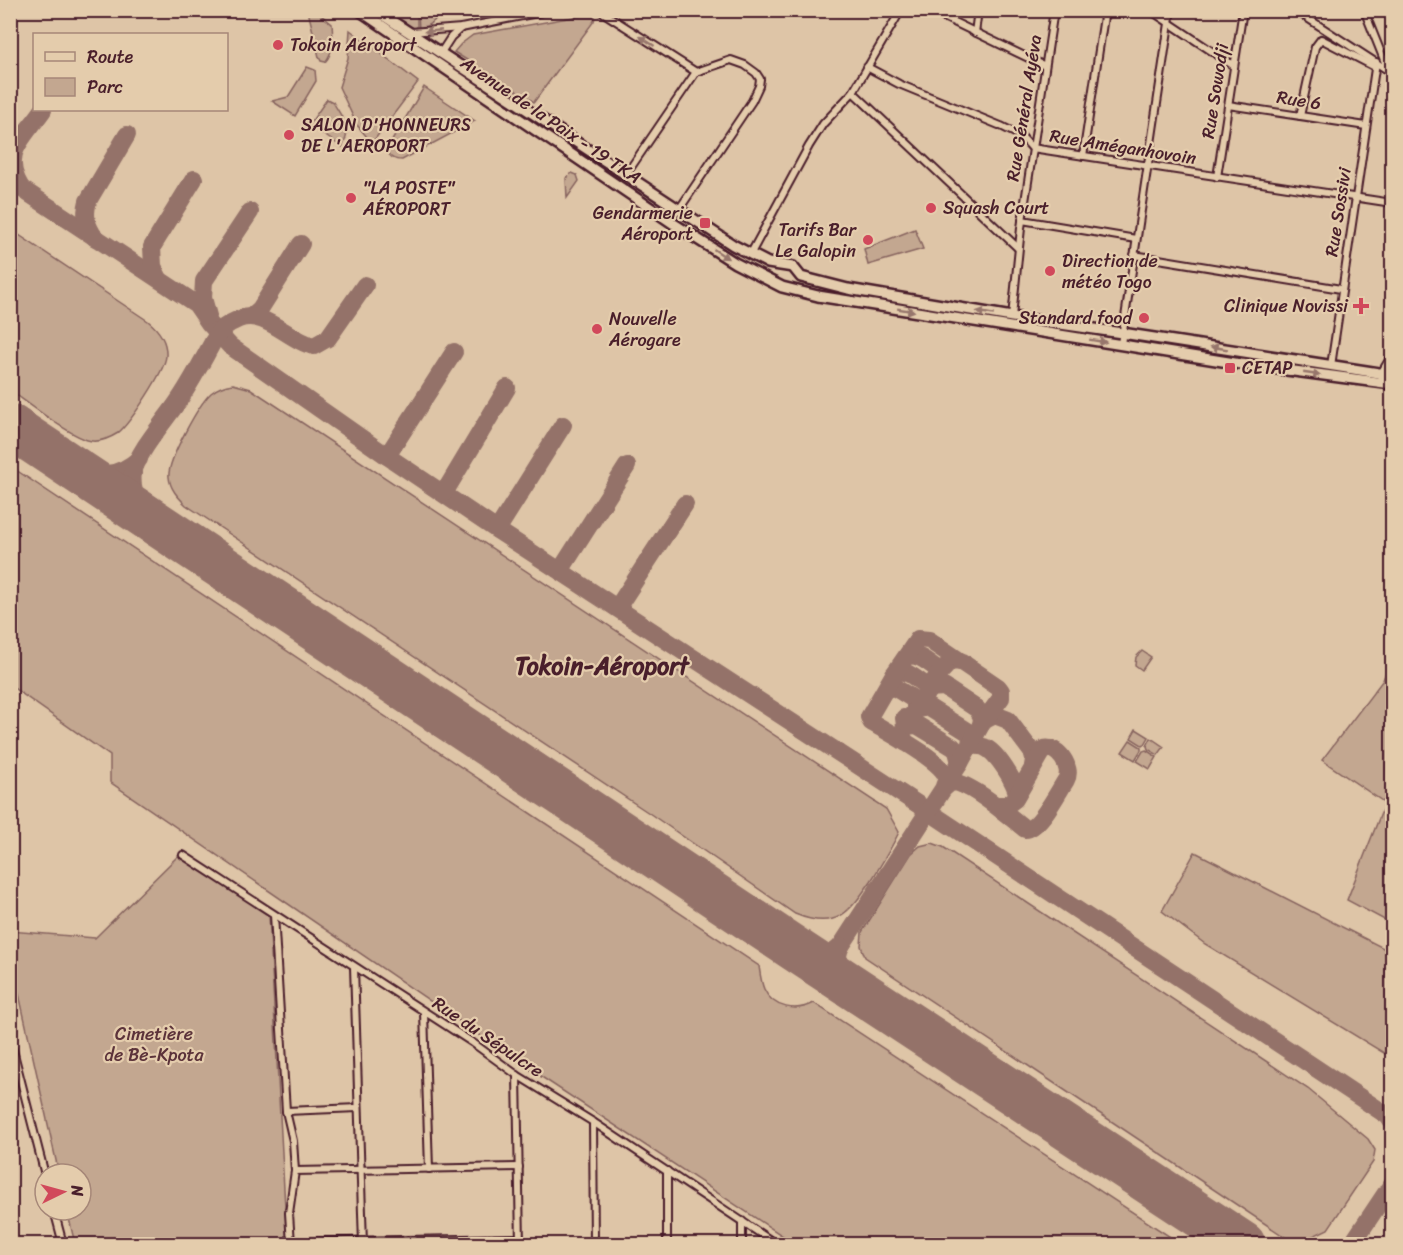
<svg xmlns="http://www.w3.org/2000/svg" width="1403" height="1255" font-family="Sriracha,sans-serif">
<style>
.green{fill:#c3a790;stroke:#86635e;stroke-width:1.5}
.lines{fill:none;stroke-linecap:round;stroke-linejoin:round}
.taxiway{stroke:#947269;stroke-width:18}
.runway{stroke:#947269;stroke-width:45}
.minor-casing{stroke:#4a1f2b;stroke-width:10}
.secondary-casing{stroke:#4a1f2b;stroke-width:14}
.minor{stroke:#e4ccac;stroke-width:6}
.secondary{stroke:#e4ccac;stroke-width:9}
.oneway{fill:#97766c}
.poi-dot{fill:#d1495b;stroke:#e4ccac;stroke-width:2}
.labels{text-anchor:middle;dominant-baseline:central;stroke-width:4.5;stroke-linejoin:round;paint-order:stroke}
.poi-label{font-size:18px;fill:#4a1f2b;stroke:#e4ccac;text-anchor:start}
.street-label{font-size:18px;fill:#4a1f2b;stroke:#e4ccac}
.park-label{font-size:18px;fill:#5c333a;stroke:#e4ccac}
.district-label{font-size:24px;font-weight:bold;fill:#4a1f2b;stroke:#e4ccac}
</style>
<rect width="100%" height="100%" fill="#dec5a7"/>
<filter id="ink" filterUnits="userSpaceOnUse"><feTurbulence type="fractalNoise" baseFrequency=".0167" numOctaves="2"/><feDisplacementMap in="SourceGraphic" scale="12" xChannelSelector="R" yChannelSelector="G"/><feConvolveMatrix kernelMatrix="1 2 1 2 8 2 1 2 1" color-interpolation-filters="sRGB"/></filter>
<g filter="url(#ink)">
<g class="green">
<path d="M418,10L441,11L434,21L428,25L431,29L419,31Z"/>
<path d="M308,11H316L332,24C333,36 334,53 325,62L321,61L319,57Z"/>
<path d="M379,11H417V31L409,32Z"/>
<path d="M590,14L595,17L594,21L534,102L454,52L461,44L473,35Z"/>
<path d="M350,30L418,82L372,143L357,125L339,87L348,58Z"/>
<path d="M307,67L315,70L316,81L295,116L272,101L288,97Z"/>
<path d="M424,87L475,121L402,160C395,160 388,157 387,149Z"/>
<path d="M327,99L333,102C343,120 353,128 342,147L309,125Z"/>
<path d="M572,173L577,175L579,181L567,198L566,178Z"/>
<path d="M10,229L148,321C159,330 167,341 166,356C165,371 130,423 118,433C110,438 102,442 92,441C74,439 28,403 11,391Z"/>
<path d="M915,229L923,249L868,265L864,249Z"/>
<path d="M233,384L251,389L886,809L899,832C891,849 881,865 871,881C849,913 836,931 795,914L649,813L186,505C178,497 170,489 169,477C167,461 199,404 211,393C217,388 226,385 233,384Z"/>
<path d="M10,466L759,966C760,973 761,982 764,989C773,1009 797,1012 814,1003L1181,1244H795L528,1068L110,782V756L11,686Z"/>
<path d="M1142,651L1151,657L1142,670L1135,665L1136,657Z"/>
<path d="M1392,656V924L1347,900L1385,803L1322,760L1383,680Z"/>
<path d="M1136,729L1149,737L1145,744L1142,745L1131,738Z"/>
<path d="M1151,738L1164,747L1158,755L1148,749L1147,746Z"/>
<path d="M1130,740L1141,747V750L1135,760L1122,752Z"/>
<path d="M1146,750L1157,757L1150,769L1137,761L1143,751Z"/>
<path d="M932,843L943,847L1308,1089L1368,1139L1375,1150L1373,1162L1328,1229L1309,1238L1288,1239L865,957L861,946L862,932L911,854L920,846Z"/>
<path d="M1195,852L1387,950L1392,933V1058L1205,944L1162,911Z"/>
<path d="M180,854L269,915L287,1244H75L67,1210H81V1174H59L11,958L10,931L95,938Z"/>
</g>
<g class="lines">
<g class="taxiway">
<path d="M10,181L196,304L209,323L230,346L387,456L497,530L928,811L1388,1116L1392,1122"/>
<path d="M21,188C0,153 23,139 43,110"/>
<path d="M95,238C86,225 84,216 88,201L127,135"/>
<path d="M159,279L153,266L152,247L194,179"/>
<path d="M208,316L203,298L204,281L250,212"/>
<path d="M251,317L260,309L301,244"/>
<path d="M387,456L454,352"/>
<path d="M73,468C98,477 118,478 139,459"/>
<path d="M444,493L507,388"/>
<path d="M154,522C141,509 130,493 133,473C138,451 164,422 177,403C187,389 195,374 203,360C209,350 215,335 223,328C227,325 234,321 239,319C265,309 289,341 314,346L328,338L365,285"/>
<path d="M497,530L563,425"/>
<path d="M560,571L627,466"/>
<path d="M617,608L685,504"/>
<path d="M907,656C918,653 927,662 936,668L938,675"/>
<path d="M894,674C905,667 914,678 924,684L927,692"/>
<path d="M929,688L944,687L977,709L982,717L981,725"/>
<path d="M886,689L894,687L915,700V710"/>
<path d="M915,710L928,707L968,732L971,736L970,746C974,746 979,745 984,747C996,751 1017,784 1017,795"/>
<path d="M904,718L905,726L917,725L953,747L957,751L960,763"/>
<path d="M985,720L995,715L1008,720L1032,752L1034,759L1033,766"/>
<path d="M905,742L902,734L905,726L938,675L951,661L963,662"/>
<path d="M841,946L943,789L960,763L981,725L1001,698V691L998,687L929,640L918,639L894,674L869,717L871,722C889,733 942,760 947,778L943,789L951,782C969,781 1010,817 1025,829C1039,830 1058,792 1066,780C1073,768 1058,745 1044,749L1015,799L1007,805H995"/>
<path d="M801,953C816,959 829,958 841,946C835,959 837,971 845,982"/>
<path d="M1228,1235L1239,1244"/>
<path d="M1352,1244L1392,1184"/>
</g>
<path class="runway" d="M10,426L801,953L1243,1244"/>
<defs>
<g id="minor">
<path d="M599,10L696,72"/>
<path d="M929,10L1045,66"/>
<path d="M1150,10L1234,66"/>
<path d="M1295,10L1392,73"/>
<path d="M1364,10L1388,70"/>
<path d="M411,32L461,28L553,10"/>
<path d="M975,33L978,10"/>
<path d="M440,54L451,37L461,28"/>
<path d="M867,67L899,84L1001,126L1021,136L1032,148L1392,203"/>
<path d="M853,92L1018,248"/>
<path d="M1228,105L1366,126"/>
<path d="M1300,116L1315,47L1321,39L1375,67"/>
<path d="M1083,156L1105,10"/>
<path d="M625,176L696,72L731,60L745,65L756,73L760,79L759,86L752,101L678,211"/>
<path d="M1217,177L1243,10"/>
<path d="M1022,220L1136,239"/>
<path d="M750,255L809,146L823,124L853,92L901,10"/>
<path d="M1134,255L1341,289"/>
<path d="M1012,317L1021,228L1054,10"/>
<path d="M1121,344L1171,10"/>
<path d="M1331,366L1376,62"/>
<path d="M1380,375L1392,355"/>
<path d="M183,855L473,1043L517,1075L593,1122L776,1244"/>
<path d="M274,915L286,1111L293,1141L295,1171L289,1213L291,1244"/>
<path d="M354,967L363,1244"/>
<path d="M424,1012L429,1169"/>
<path d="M10,1038L45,1175"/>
<path d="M517,1075L520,1244"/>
<path d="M286,1111L358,1108"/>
<path d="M593,1122L594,1244"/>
<path d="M295,1171L519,1167"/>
<path d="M54,1210L63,1244"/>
<path d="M291,1242L520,1238"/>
<path d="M667,1244V1171"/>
<path d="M742,1244V1221"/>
</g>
<g id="secondary">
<path d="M359,10L674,224L735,263L782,287L818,296L1241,364L1392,384"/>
<path d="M375,10L733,245L768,263L793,267L801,277L848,289L1012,317L1122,333L1392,375"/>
</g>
</defs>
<use href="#minor" class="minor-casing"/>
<use href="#secondary" class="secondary-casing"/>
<use href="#minor" class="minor"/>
<use href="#secondary" class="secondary"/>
</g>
<defs><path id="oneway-solid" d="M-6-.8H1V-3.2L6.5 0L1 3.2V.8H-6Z" transform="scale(1.5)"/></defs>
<g class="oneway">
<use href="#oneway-solid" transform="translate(433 31) rotate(175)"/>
<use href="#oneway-solid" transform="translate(647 41) rotate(-147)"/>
<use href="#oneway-solid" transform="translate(721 254) rotate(33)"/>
<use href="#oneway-solid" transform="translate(906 310) rotate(9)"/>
<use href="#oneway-solid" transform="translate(985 313) rotate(-170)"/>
<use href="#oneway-solid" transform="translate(1098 341) rotate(9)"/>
<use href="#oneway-solid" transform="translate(1219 348) rotate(-171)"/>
<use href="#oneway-solid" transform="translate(1312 374) rotate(8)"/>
</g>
</g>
<g class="poi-dot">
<circle cx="278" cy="45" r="6"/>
<circle cx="289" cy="135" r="6"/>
<circle cx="351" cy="198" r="6"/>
<circle cx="931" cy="208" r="6"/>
<rect x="699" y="217" width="12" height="12" rx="3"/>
<circle cx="868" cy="240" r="6"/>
<circle cx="1050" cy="271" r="6"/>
<path d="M1358 297h6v6h6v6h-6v6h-6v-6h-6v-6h6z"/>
<circle cx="1144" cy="318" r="6"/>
<circle cx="597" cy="329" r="6"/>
<rect x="1224" y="362" width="12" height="12" rx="3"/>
</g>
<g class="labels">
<g class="poi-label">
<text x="290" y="45">Tokoin Aéroport</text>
<text x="301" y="125">SALON D'HONNEURS<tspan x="301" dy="21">DE L'AEROPORT</tspan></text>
<text x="363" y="188">"LA POSTE"<tspan x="363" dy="21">AÉROPORT</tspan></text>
<text x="943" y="208">Squash Court</text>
<text x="693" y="213" text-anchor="end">Gendarmerie<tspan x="693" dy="21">Aéroport</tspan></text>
<text x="856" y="230" text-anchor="end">Tarifs Bar<tspan x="856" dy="21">Le Galopin</tspan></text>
<text x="1062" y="261">Direction de<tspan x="1062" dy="21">météo Togo</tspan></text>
<text x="1348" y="306" text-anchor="end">Clinique Novissi</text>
<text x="1132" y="318" text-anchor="end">Standard food</text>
<text x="609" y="319">Nouvelle<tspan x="609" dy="21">Aérogare</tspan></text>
<text x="1242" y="368">CETAP</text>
</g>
<g class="street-label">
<text transform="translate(1215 91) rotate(-81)">Rue Sowodji</text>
<text transform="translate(1299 100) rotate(9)">Rue 6</text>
<text transform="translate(1024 108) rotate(-81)">Rue Général Ayéva</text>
<text transform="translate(551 120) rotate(34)">Avenue de la Paix - 19 TKA</text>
<text transform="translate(1123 147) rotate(9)">Rue Améganhovoin</text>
<text transform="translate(1338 212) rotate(-81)">Rue Sossivi</text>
<text transform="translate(488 1037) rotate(34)">Rue du Sépulcre</text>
</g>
<g class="park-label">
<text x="154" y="1034">Cimetière<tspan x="154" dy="21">de Bè-Kpota</tspan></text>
</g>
<g class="district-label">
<text x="602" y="666">Tokoin-Aéroport</text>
</g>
</g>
<rect width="1403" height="1255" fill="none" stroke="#e4ccac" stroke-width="36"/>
<rect x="18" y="18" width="1367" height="1219" fill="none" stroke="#4a1f2b" stroke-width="2" filter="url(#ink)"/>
<rect x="33" y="33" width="195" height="78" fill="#e4ccac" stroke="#a68778" stroke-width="1.5"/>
<rect x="45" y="52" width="30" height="9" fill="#e4ccac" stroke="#a68778" stroke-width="1.5"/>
<text x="87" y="63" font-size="18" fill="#4a1f2b">Route</text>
<rect x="45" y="78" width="30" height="18" fill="#c3a790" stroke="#a68778" stroke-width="1.5"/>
<text x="87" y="93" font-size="18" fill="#4a1f2b">Parc</text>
<g transform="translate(63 1192) rotate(85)"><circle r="28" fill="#e4ccac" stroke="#a68778" stroke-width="1.5"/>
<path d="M0-4.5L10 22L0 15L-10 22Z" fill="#d1495b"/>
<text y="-9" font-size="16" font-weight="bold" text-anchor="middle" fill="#4a1f2b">N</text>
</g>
</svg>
